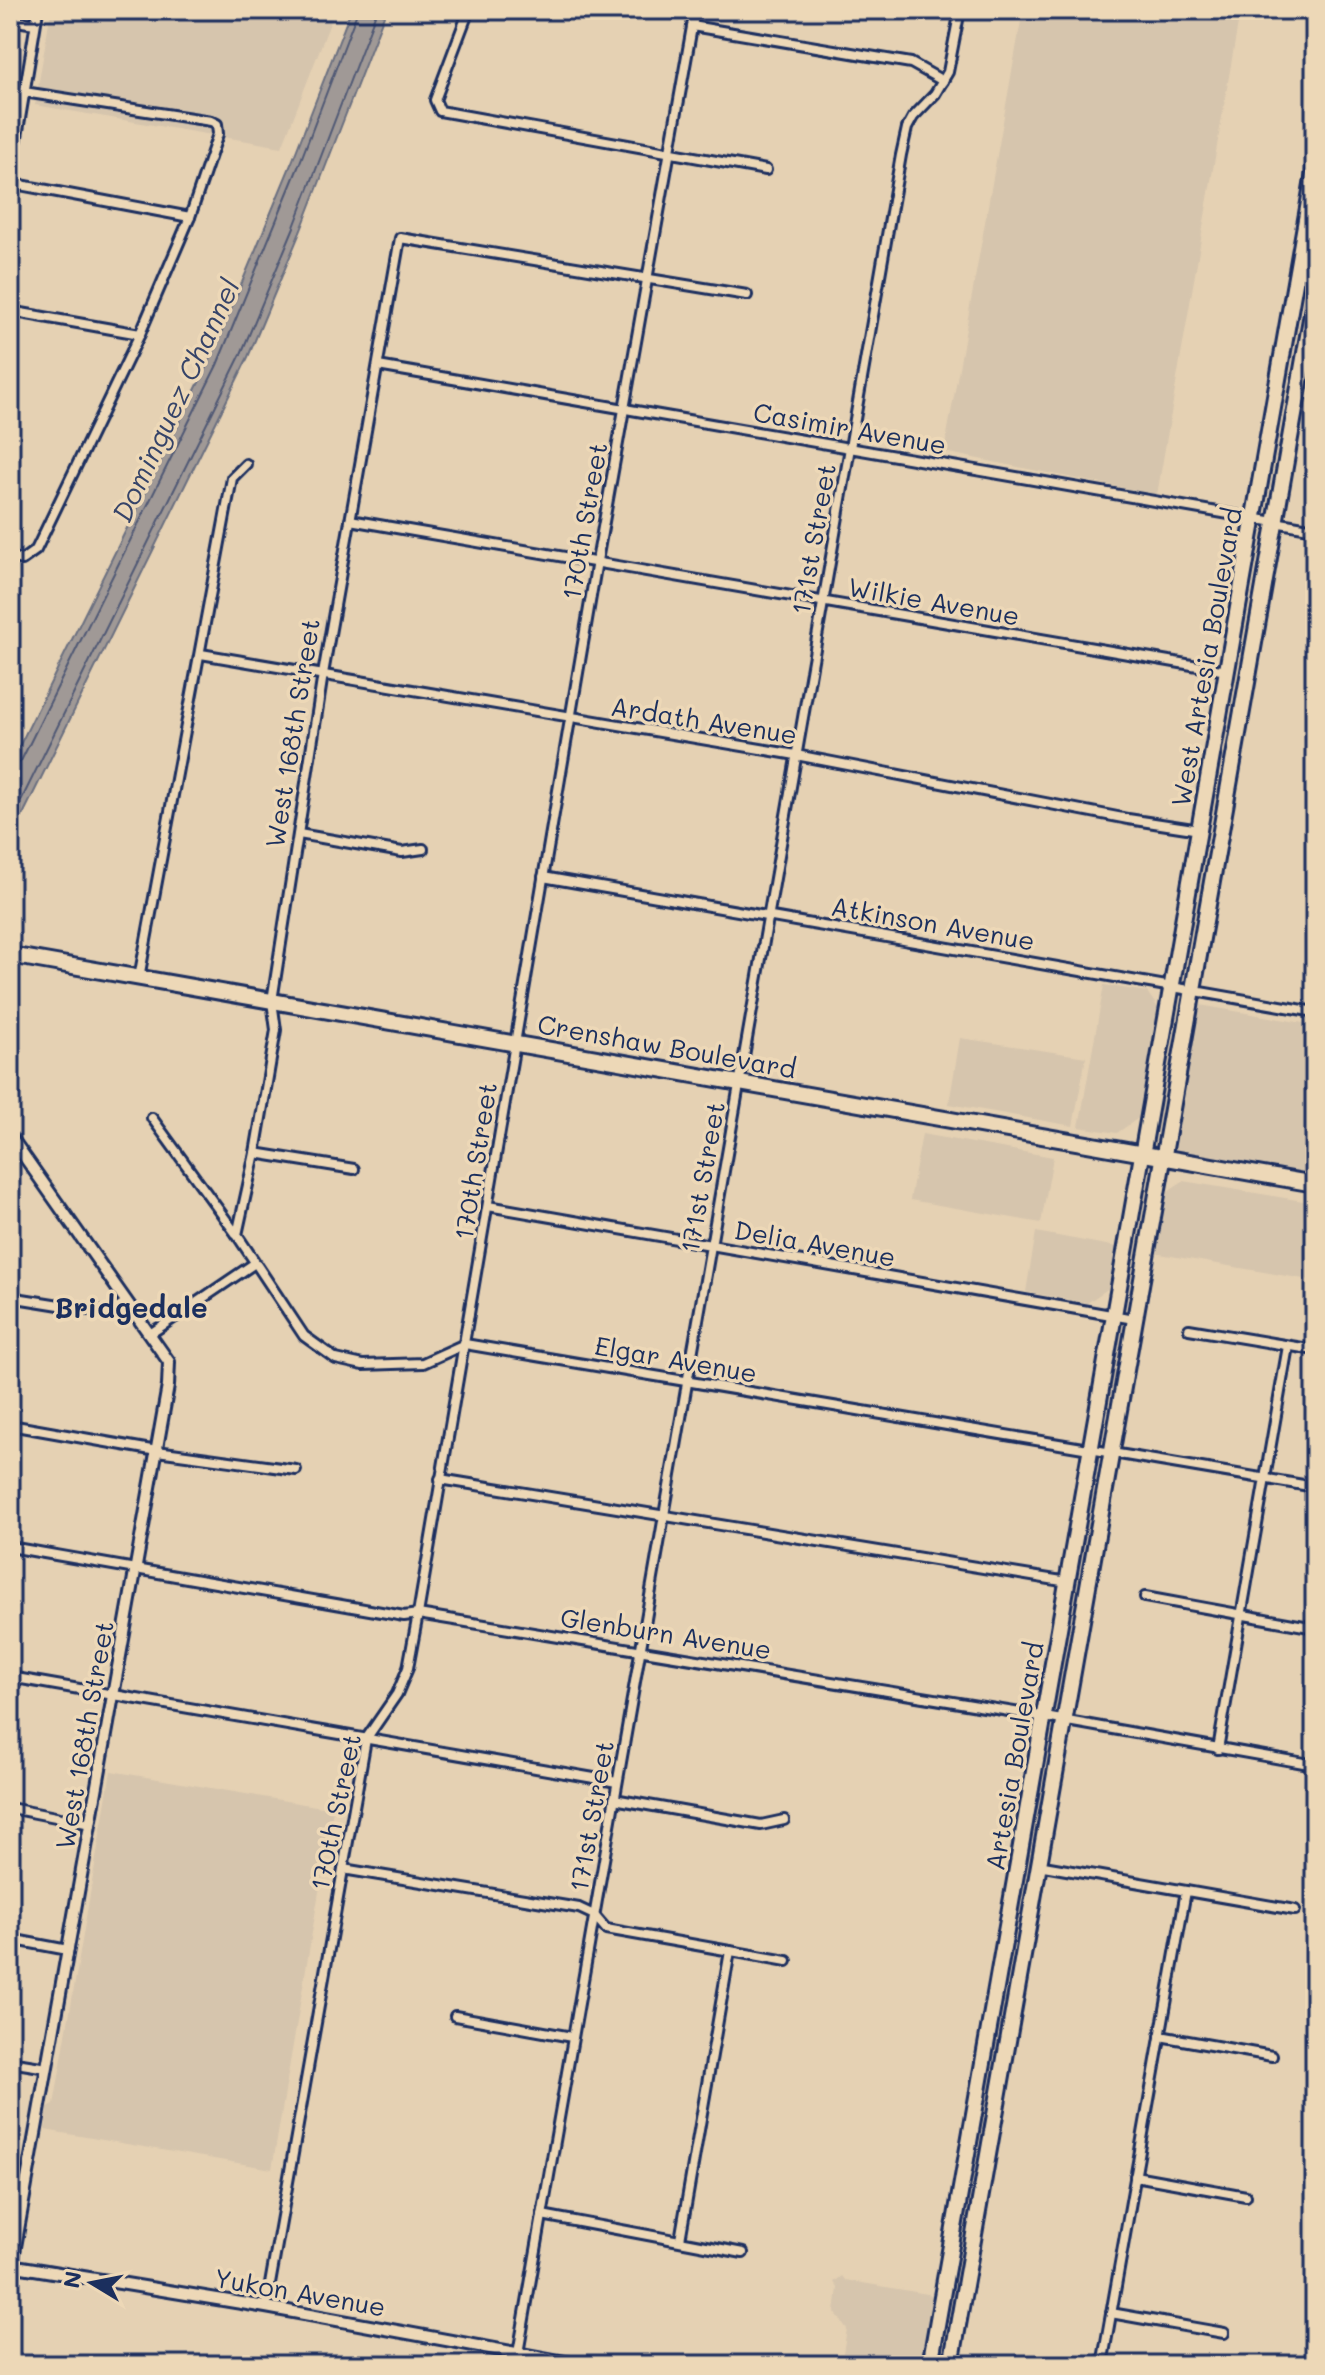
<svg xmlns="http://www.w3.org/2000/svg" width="1325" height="2375" font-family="Mali,sans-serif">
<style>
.built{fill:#d6c5ad}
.water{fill:#a09996;stroke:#6b6f80;stroke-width:2}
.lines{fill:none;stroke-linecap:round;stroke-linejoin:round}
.shore{stroke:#505974;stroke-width:2}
.minor-casing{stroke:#1b2f5e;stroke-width:14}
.tertiary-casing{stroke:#1b2f5e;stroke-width:16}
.primary-casing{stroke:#1b2f5e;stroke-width:20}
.minor{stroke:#edd8b7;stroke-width:8}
.tertiary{stroke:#edd8b7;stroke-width:10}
.primary{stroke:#edd8b7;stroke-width:14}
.labels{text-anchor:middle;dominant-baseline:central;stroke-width:7;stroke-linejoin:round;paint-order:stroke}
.street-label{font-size:26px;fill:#1b2f5e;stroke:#edd8b7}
.water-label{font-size:28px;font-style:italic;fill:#364469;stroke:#edd8b7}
.neighbourhood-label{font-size:28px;font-weight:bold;fill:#1b2f5e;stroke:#edd8b7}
</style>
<rect width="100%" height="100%" fill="#e5d1b3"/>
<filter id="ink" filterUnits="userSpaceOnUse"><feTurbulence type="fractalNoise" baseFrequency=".0125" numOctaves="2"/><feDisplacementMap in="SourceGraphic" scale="16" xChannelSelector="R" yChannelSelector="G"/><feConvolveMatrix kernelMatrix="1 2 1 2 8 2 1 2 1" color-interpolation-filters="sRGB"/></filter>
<g filter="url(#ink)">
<g class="built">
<path d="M51,10H335L282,147L35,105Z"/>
<path d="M1023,10H1193L1239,18L1157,495L944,452Z"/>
<path d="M1104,985L1147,992L1159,1009L1140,1117L1117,1133L1079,1127Z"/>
<path d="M1194,1004L1315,1025V1177L1169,1151Z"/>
<path d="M960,1038L1086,1057L1073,1126L949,1104Z"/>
<path d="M922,1134L1053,1157L1041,1223L910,1200Z"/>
<path d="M1183,1181L1315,1203V1281L1154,1253L1166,1192Z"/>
<path d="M1036,1232L1117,1247L1109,1288L1087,1303L1026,1292Z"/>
<path d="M111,1771L333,1809L272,2169L45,2130L48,2108L54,2105Z"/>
<path d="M842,2276L845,2280L933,2295L921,2365H841L847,2329L835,2312L838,2288L834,2282Z"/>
</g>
<path class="water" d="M351,10H386L301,230L248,357L10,841V765L209,362L292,162Z"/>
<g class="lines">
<g class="shore">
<path d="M10,766L16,765L21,761L217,365L299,165L358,10"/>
<path d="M10,823L241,354L294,227L377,10"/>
</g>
<defs>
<g id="minor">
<path d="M469,10L435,100L440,111L766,170"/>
<path d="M10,20L35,24"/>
<path d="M692,26L911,63L943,81"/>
<path d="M10,179L38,10"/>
<path d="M10,183L190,217"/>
<path d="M10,311L140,334"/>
<path d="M378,366L1315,529"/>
<path d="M350,520L1227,671"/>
<path d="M10,557L22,560L36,550L140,334L190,217L218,134L217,124L211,121L24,92"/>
<path d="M201,654L796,755L1128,819L1200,830"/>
<path d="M299,834L402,852L423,849"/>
<path d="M543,877L1315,1012"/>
<path d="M139,978L232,478L246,464"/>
<path d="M152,1118L237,1235L304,1336L336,1359L363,1365L423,1363L465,1344L1315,1487"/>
<path d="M255,1153L354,1169"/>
<path d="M488,1206L1134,1319"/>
<path d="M237,1235L255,1153L276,1030L272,1001L323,674L400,238L747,295"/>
<path d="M10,1297L109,1313L126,1302"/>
<path d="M1189,1329L1315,1350"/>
<path d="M150,1334L255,1263"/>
<path d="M10,1425L157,1451L296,1470"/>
<path d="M440,1479L1068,1582"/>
<path d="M10,1547L404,1616L418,1614L1045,1717L1315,1765"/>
<path d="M1145,1597L1315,1628"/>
<path d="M10,1677L617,1782"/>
<path d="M1218,1749L1288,1346"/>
<path d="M614,1799L761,1825L784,1820"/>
<path d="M10,1808L91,1824"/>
<path d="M1038,1865L1295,1910"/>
<path d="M343,1869L579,1908L594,1915L606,1929L787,1961"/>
<path d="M10,1939L68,1950"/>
<path d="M455,2016L572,2037"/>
<path d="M1160,2036L1272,2056"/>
<path d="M10,2062L47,2068"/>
<path d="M1135,2176L1246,2196"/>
<path d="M542,2215L743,2253"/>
<path d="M680,2240L730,1951"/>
<path d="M266,2307L366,1739L397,1694L408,1668L418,1614L597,561L695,10"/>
<path d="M1111,2313L1224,2333"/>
<path d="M516,2365L901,155L907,128L913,117L935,94L948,72L960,10"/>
<path d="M1102,2365L1186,1891"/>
</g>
<g id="tertiary">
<path d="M10,1136L169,1362L168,1386L10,2275"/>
<path d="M10,2265L266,2307L582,2365"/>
</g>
<g id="primary">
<path d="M10,955L1315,1184"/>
<path d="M930,2365L1315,168"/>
<path d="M951,2365C1071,1675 1195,986 1315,296"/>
</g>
</defs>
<use href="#minor" class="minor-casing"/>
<use href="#tertiary" class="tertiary-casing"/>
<use href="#primary" class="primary-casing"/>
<use href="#minor" class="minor"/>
<use href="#tertiary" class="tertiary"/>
<use href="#primary" class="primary"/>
</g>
</g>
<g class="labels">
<g class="street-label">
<text transform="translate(850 428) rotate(10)">Casimir Avenue</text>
<text transform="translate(584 521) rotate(-80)">170th Street</text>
<text transform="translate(813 539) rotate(-80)">171st Street</text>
<text transform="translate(934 601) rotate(10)">Wilkie Avenue</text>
<text transform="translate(1206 657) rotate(-80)">West Artesia Boulevard</text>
<text transform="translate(704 720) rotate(9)">Ardath Avenue</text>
<text transform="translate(292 733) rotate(-81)">West 168th Street</text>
<text transform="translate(933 923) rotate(10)">Atkinson Avenue</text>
<text transform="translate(667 1046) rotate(10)">Crenshaw Boulevard</text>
<text transform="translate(475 1161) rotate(-81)">170th Street</text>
<text transform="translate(702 1177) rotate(-80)">171st Street</text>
<text transform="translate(815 1243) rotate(10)">Delia Avenue</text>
<text transform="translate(676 1359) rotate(10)">Elgar Avenue</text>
<text transform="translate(666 1633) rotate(9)">Glenburn Avenue</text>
<text transform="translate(84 1735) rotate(-80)">West 168th Street</text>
<text transform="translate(1014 1756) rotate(-80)">Artesia Boulevard</text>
<text transform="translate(335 1812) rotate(-78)">170th Street</text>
<text transform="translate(591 1816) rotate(-80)">171st Street</text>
<text transform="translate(300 2292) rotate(10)">Yukon Avenue</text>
</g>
<g class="water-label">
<text transform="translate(175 400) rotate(-65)">Dominguez Channel</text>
</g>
<g class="neighbourhood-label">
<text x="131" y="1307">Bridgedale</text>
</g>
</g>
<rect width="1325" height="2375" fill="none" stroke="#edd8b7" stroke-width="40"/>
<rect x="20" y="20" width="1285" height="2335" fill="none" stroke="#1b2f5e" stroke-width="3" filter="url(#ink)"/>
<g transform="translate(92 2283) rotate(280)" stroke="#edd8b7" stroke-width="6" paint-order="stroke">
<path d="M0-6L14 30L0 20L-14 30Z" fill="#1b2f5e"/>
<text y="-12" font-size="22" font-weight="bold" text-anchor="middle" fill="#1b2f5e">N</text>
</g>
</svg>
